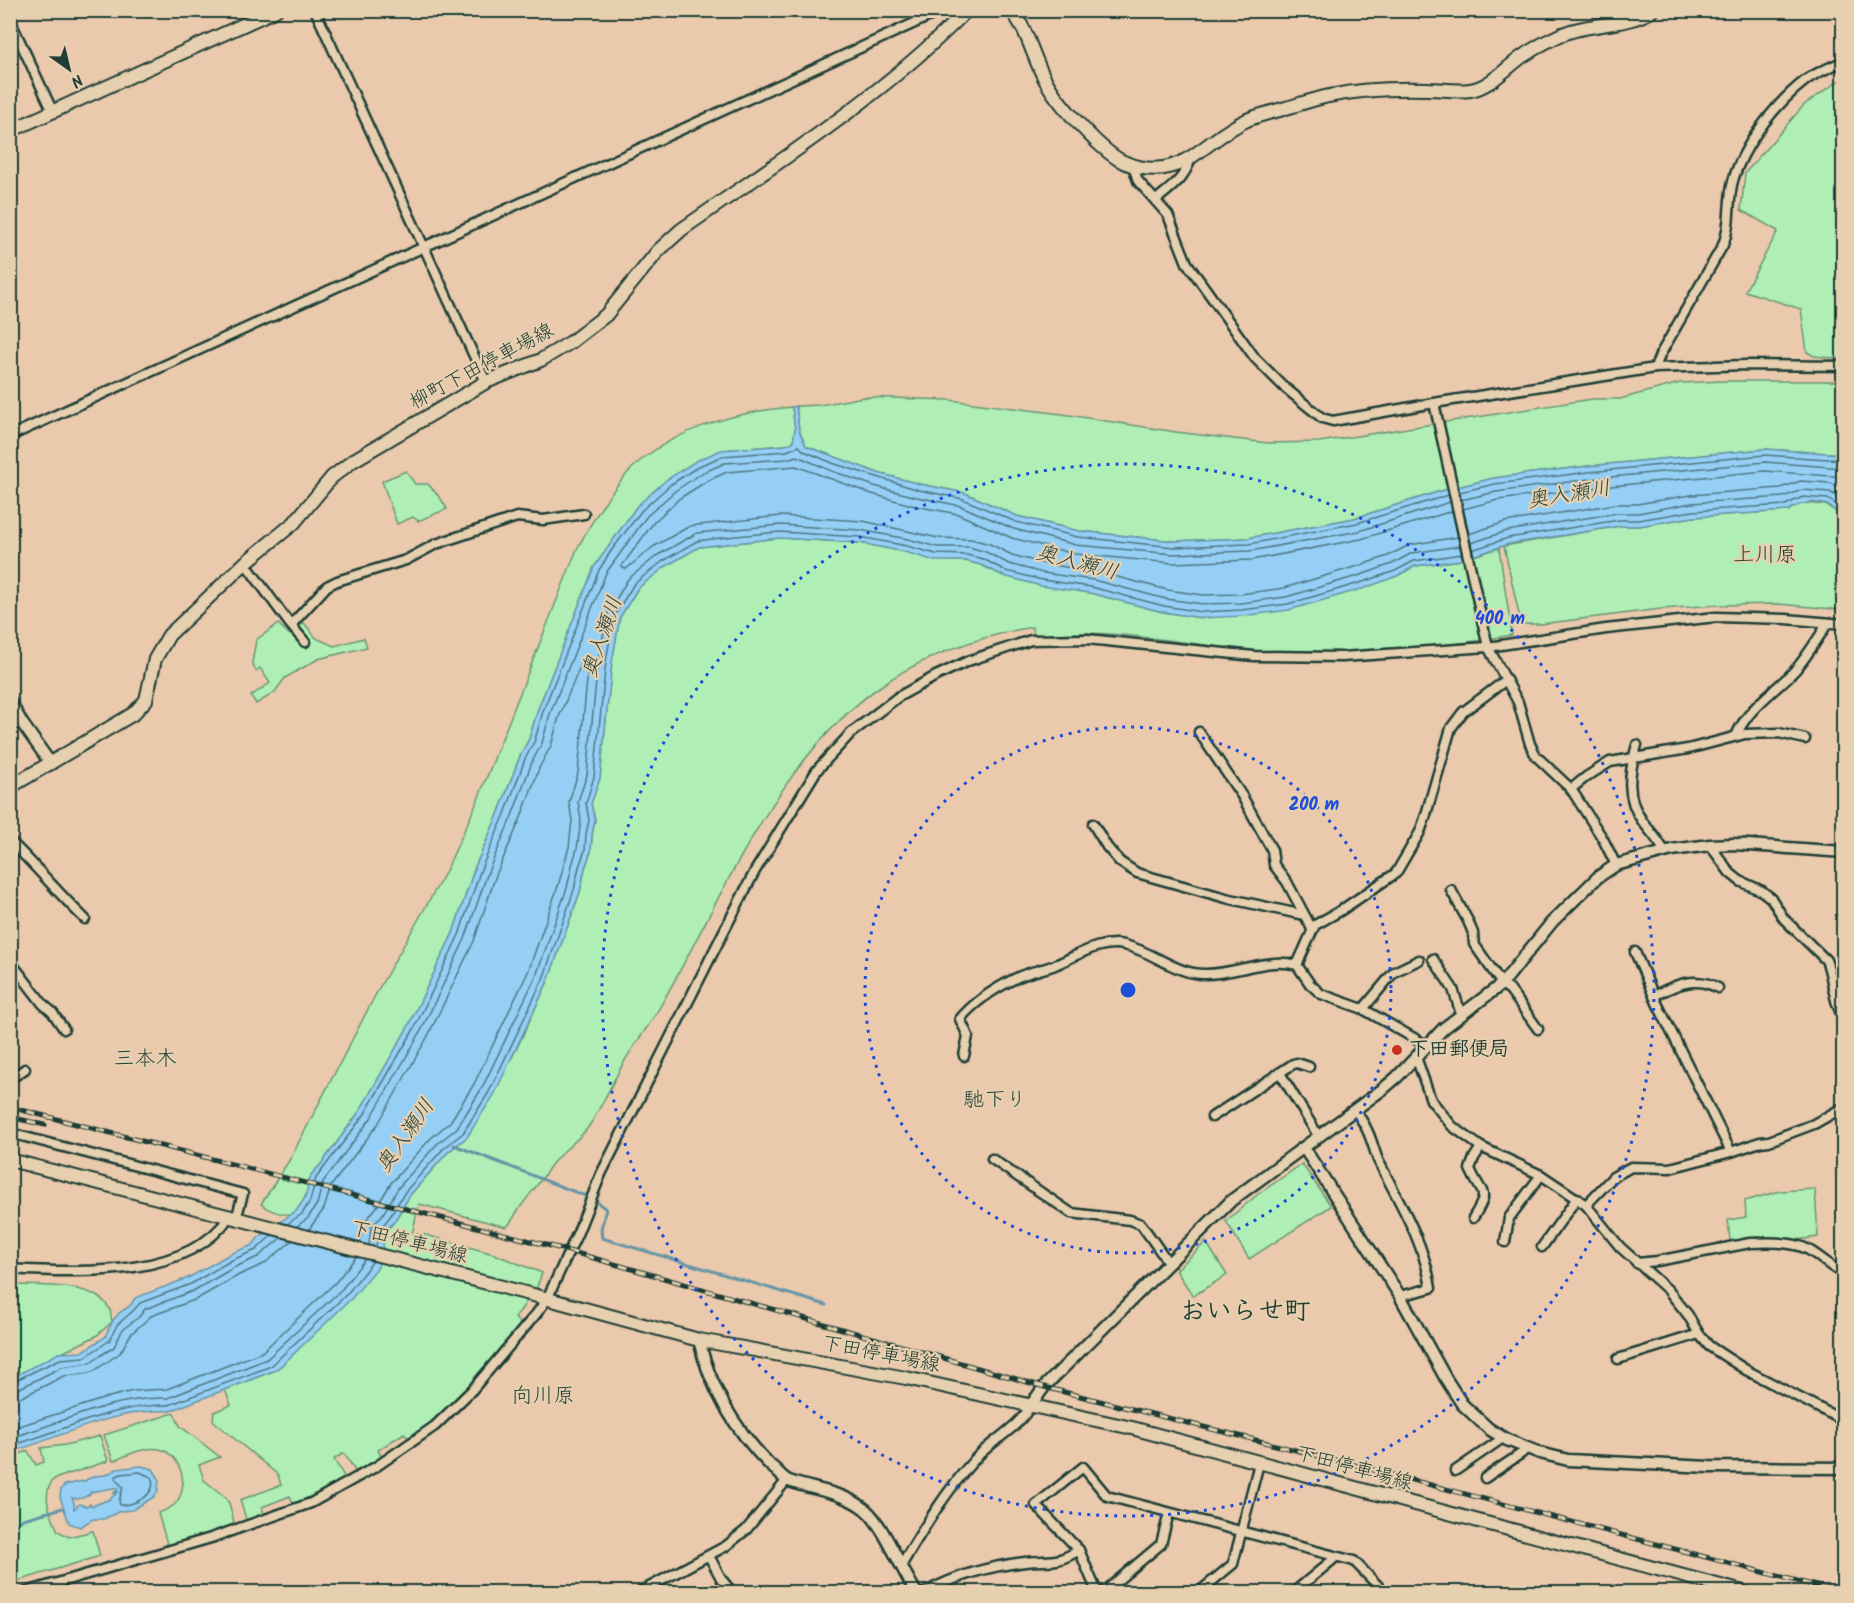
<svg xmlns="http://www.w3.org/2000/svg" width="1854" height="1603" font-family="Kalam,'Klee One',sans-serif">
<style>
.green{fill:#afeeb5;stroke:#679674;stroke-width:1.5}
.water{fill:#95cff5;stroke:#6695a8;stroke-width:1.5;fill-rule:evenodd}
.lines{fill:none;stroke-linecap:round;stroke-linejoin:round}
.shore{stroke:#4e7781;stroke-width:1.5}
.stream{stroke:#6695a8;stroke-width:3}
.minor-casing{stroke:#1f3d34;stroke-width:13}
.tertiary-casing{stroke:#1f3d34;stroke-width:15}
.secondary-casing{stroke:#1f3d34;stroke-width:16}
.minor{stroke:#e7d0b0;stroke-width:8}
.tertiary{stroke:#e7d0b0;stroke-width:10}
.secondary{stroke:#e7d0b0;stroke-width:12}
.rail-casing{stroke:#1f3d34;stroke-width:5}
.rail{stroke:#e7d0b0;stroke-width:3;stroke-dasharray:9;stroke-linecap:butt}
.ring{fill:none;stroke:#1d4ed8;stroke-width:3;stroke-dasharray:3 6}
.poi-dot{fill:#c8321e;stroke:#e7d0b0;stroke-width:2}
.labels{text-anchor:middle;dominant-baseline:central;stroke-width:4.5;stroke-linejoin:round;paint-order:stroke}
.street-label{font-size:20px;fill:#1f3d34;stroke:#e7d0b0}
.poi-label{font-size:20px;font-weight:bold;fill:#1f3d34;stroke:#e7d0b0;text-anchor:start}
.water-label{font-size:21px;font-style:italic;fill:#25443e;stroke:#e7d0b0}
.neighbourhood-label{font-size:21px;fill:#1f3d34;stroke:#e7d0b0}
.district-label{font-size:26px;font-weight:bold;fill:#1f3d34;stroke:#e7d0b0}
.centre{fill:#1d4ed8;stroke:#e7d0b0;stroke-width:3}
.ring-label{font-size:18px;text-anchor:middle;font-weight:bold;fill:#1d4ed8;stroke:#e7d0b0;stroke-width:4.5;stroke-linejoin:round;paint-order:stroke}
</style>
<rect width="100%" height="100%" fill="#eac9ad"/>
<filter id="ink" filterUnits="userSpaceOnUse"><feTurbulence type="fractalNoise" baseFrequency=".0167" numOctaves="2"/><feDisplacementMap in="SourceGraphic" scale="12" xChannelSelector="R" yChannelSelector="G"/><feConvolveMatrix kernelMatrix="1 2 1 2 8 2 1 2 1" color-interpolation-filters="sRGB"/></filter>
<g filter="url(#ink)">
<g class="green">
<path d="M1843,78V359L1814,356L1807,352L1801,309L1745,291L1778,231L1741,210L1745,173L1804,105Z"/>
<path d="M1724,381H1843L1844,454L1765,449L1588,466L1494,478L1441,491L1355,518L1248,538L1175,541L1079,531L1017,516L965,493L920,484L878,473L806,446L799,430L796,406L820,405L864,397L949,400L1062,414L1176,432L1268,443L1319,442L1592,399H1620L1680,383Z"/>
<path d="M792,407L795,429L794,442L786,445L722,450L637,506L594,567L538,709L529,739L520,756L499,812L475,867L453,933L408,1027L359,1112L322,1163L311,1175L305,1198L297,1210L290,1215C280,1214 269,1211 261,1204L290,1159L378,990L445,873L477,802L577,549C593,519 617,478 645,457C686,426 742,411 792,407Z"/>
<path d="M406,471L415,484H428L441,499L447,509L418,521L413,517L397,524L382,481Z"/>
<path d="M1804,503L1826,505L1843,516V610L1779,604L1716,605L1661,609L1541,624H1521L1504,546L1620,526H1639L1693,517L1788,511L1795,506Z"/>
<path d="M780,538L860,543L905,552L935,560L966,561L981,565L1004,576L1090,593L1163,612L1202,618L1397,576L1415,566L1461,560L1499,548L1512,635C1433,649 1350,657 1270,652C1207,648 1143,633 1079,633C1064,633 1049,635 1034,636L1032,627C983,636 931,653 888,681C780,752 723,896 661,1005C650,1025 635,1043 624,1062C612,1083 602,1106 589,1126C580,1139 567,1147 557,1158C550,1165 545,1175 538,1184C532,1192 525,1200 519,1209C514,1215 513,1222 506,1227L419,1204L412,1234H422L494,1254L542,1273L537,1287L515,1318L521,1325L470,1387L440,1415L409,1439L404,1433L378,1450L382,1458L357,1474L344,1453L334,1459L346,1480L294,1506L290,1496L262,1507L264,1517L247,1522L240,1500L281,1485L278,1475L217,1424L213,1420L214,1412L231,1405L225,1390L273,1371L282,1365L323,1325L384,1241L383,1234L394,1222L410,1195L447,1153L467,1137L516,1050L548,981L580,892L585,868L591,852L592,835L595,819L591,804L600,778L612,661L620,617L638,588L666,566L699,547Z"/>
<path d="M304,623L316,638L334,646L364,638L367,647L318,659L285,678L274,693L256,704L251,696L270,683L260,668L256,671L252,663L256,640L278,624L290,635Z"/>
<path d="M1302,1164L1331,1206L1249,1259L1226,1221L1257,1195Z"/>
<path d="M1815,1189L1818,1237L1782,1242L1763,1238L1730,1241L1728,1220L1746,1217L1745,1201L1780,1191Z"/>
<path d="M1206,1242L1227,1275L1193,1296L1176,1270Z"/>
<path d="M11,1285C38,1286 93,1281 109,1308C111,1311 111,1318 112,1322L96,1336L11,1378Z"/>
<path d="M174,1413L180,1426L220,1457L199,1465L204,1480L225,1497L229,1503L235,1526L168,1547L158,1513C164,1511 170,1509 175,1504C190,1488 182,1454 159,1449C145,1446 126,1456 113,1461L104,1435Z"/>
<path d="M100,1436L108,1461L54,1479C40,1494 51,1515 58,1531L69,1537L93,1531L100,1556L11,1583V1457L28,1451L36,1465L44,1462L41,1448L65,1445Z"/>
</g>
<g class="water">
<path d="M796,406L799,430L806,446L878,473L920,484L965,493L1017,516L1079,531L1175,541L1248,538L1355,518L1441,491L1494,478L1588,466L1765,449L1843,454V516C1837,514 1833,508 1827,505C1815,500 1798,503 1788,511L1693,517L1639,526H1620L1509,544L1461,560L1415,566L1397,576L1365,588L1289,610L1242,616L1202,618L1163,612L1090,593L1041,586L1004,576L981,565L966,561H935L905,552L860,543L780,538L699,547L666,566L638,588L620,617L612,662L600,778L591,804L595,819L592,835L591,851L585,868L580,892L548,981L494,1095L467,1137L447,1153L410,1195L394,1222L383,1233L384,1241L378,1267L352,1298L282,1365L273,1371L170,1411C115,1408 62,1437 11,1452V1378L59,1353L82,1352L105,1337L112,1322L119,1313L130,1306L135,1298L188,1278L230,1254L253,1245L258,1238L297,1210L305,1198L311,1175L322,1163L359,1112L408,1027L453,933L475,867L499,812L520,756L529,739L538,709L594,567L637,506L666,480L696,461L721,450L786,445L793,442L795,429L792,407Z"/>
<path d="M141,1466L153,1469L159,1479L158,1490L154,1497L132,1510L120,1511L104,1519H93L80,1527L69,1523L60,1497L61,1489L65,1485L84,1481L94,1476L105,1475L117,1469ZM113,1488H118L114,1493L119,1491L110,1499L92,1506L90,1504L86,1506L79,1504L74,1509V1503L72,1498C79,1500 88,1497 91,1492Z"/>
</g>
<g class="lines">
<g class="shore">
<path d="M1460,492L1495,484L1589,472L1765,455L1844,460"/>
<path d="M1461,500L1496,492L1590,479L1765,462L1844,468"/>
<path d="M1463,509L1498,500L1591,488L1765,471L1844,477"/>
<path d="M1452,511L1361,539L1252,560L1173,563L1075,554L1012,538L958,514L915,506L872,494L796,466L727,472L707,481L680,498L654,522L621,567L626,569L653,547L690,526L781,516L863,521L938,538L971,539L990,544L1012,555L1045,564L1094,571L1168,590L1203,595L1241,594L1284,588L1358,566L1388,556L1409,545L1458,537"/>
<path d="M1469,534L1505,522L1616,504H1637L1691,495L1780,488L1801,481L1830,483L1844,490"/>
<path d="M1471,543L1507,531L1617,513H1638L1692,503L1783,497L1802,490L1830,492L1844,501"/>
<path d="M1472,550L1508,538L1619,520H1638L1693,511L1785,505L1803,497L1828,499L1844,510"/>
<path d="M287,1224L302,1214L310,1201L316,1178L364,1115L414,1029L459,935L481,869L505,814L525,759L535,740L543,711L599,570L611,551L642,510L670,485L699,466L723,456L787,451L799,446L804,451L835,464L919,490L963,499L1016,522L1078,537L1174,547L1249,544L1357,523L1449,495"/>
<path d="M297,1226L308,1218L317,1204L323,1182L371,1118L420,1033L465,939L488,872L512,816L532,762L542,743L550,714L606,573L647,516L675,491L702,473L725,463L787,459L797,456L832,471L874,486L917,497L961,506L1014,529L1076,545L1174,554L1250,551L1359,531L1450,502"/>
<path d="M309,1229L324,1209L331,1186L378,1124L428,1036L474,941L496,875L520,820L540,766L551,746L559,717L584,657L587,656L589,659L578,773L569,802L572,820L569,847L558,886L528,972L474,1084L450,1122L431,1138L391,1183L376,1208L363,1224L360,1243"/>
<path d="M369,1245L371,1228L383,1214L398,1188L437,1144L457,1128L482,1088L536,976L567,888L572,865L577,849L581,820L578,801L587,775L598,660L608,613L628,579L658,555L697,533L780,525L860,530L908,539L937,547H969L986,552L1009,564L1043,573L1093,580L1166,599L1203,604L1241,603L1286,597L1361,575L1392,564L1412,553L1460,546"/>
<path d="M376,1247L378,1231L389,1218L405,1192L443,1149L463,1133L489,1092L543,979L574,890L579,867L585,850L586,834L589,820L586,803L594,777L606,661L614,616L634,584L663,561L697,541L736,536L780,532L860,537L907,546L936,554L967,555L983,559L1006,571L1042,580L1091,587L1164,606L1202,612L1242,610L1288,604L1363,582L1395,571L1414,561L1462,554"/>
<path d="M10,1383L60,1359L85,1357L109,1341L117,1325L134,1310L140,1303L191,1284L232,1260L256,1250L272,1235"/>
<path d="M10,1390L18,1389L62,1367L89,1363L114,1347L123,1329L139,1317L145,1309L193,1291L235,1267L258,1257L281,1238"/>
<path d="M10,1399L22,1397L64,1376L85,1374L94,1371L120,1353L131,1334L151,1316L197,1299L239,1275L264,1264L292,1241"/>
<path d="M10,1429L109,1397L133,1391L167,1389L262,1352L335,1283L356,1257"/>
<path d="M10,1438C62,1423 113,1396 168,1398L267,1359L342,1289L365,1259"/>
<path d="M10,1446C63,1431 114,1404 169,1405L271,1366L347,1294L373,1261"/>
<path d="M140,1472L151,1477C159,1494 134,1506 120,1505L119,1501L123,1487L116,1480L115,1477L121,1474Z"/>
</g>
<g class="stream">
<path d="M454,1145L593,1199L606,1209L601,1229L602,1238L826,1305"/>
<path d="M10,1529L23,1519L63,1508"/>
</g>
<defs>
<g id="minor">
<path d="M315,10L486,382"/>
<path d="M10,20L53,112"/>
<path d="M1133,166L1138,181L1168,215L1187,263L1255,358L1284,387L1322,418L1333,421L1434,403L1655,368L1746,365L1844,366"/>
<path d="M1156,200C1172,187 1185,178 1191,158"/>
<path d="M1655,368L1660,355L1723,245C1732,222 1727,202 1733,181C1743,145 1776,103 1806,80C1817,72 1831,67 1844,61"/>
<path d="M1434,403L1488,647L1518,702L1530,744L1536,756L1571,789L1603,839L1616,865"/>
<path d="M10,436L943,10"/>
<path d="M245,563L289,623L305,642"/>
<path d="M291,625L327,586L337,581L406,560L436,544L517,517L543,520L584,514"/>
<path d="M1199,732L1242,796L1272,850L1274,865L1287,882L1312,929"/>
<path d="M1736,736C1748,707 1776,691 1796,669C1808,655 1818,638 1828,623"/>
<path d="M1637,745C1629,772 1625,798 1643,822C1651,832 1659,841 1665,852"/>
<path d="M1571,789L1586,777L1610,762L1688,749L1745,734L1779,733L1805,739"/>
<path d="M1093,824L1107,847L1120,862L1137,873L1226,898L1304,915"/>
<path d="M10,841C36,866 59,894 85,919"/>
<path d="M1710,845L1730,873L1740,881L1762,891L1771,898L1784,919L1826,960C1834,979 1832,1001 1844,1018"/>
<path d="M1451,890L1468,921L1473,933L1474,944L1502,984L1510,990L1538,1029"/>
<path d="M1635,952L1657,1003L1731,1152"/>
<path d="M1433,959L1453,989L1461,1014"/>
<path d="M10,961L43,1004L52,1012L64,1029"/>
<path d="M1297,965L1315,925L1340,911L1396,873L1420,832L1425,818L1451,728L1463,712L1506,680"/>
<path d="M1654,996C1676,984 1695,976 1718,988"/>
<path d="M1363,1009L1394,972L1419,960"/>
<path d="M964,1056L968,1036L960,1019C974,1002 996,988 1016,978C1028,972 1042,970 1055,965C1077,956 1099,940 1124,945C1153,951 1176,975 1206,974C1237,974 1266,957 1297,965L1310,984L1321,994L1363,1009L1426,1045"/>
<path d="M1416,1057L1431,1100L1452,1126L1481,1147L1541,1175L1586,1205L1620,1247L1668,1290L1688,1315L1699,1334L1709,1346L1746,1370L1844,1421"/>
<path d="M1280,1073L1319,1137"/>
<path d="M10,1079L25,1069"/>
<path d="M1356,1110C1359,1117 1364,1123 1367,1130C1372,1140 1374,1150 1378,1160C1399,1202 1424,1241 1431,1288L1400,1296"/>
<path d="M1212,1117L1293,1064L1297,1063L1309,1067"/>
<path d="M10,1133L243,1194L236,1219"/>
<path d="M992,1159L1071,1213L1130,1220L1141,1224L1168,1262"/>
<path d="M1586,1205L1613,1177L1631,1167L1670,1168L1731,1152L1760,1142L1769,1141L1814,1124L1844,1107"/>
<path d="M1473,1218C1491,1189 1482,1197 1470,1169L1474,1158L1481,1147"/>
<path d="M1505,1242L1509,1218L1541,1175"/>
<path d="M1542,1247L1577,1198"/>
<path d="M1637,1263L1657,1261L1750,1243C1766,1242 1792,1241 1807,1249C1820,1256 1830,1267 1844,1274"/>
<path d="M10,1269C76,1272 187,1280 229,1217"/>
<path d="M1618,1359L1699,1334"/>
<path d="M1455,1471L1503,1438"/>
<path d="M1485,1478L1522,1453L1526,1449"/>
<path d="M709,1556L722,1580L732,1592"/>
<path d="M901,1566C923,1529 946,1491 975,1459C993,1439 1018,1429 1031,1405"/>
<path d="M26,1592L211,1538L311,1503L377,1466L435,1426L472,1390L537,1313L547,1299L578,1232L601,1174L723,933L755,871L817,770L851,733L898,697L936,676L968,661L1031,640L1087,639L1254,656L1342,657L1488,647L1606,629L1716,617L1786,619L1844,624"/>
<path d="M640,1592L726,1546L746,1530L787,1480"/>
<path d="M926,1592C955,1576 992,1566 1025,1562C1051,1559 1055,1565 1079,1550"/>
<path d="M1097,1592L1079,1550L1036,1505L1083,1467L1107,1496L1354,1561L1384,1592"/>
<path d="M1104,1592L1161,1544L1169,1513"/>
<path d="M1199,1592L1233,1564L1259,1463"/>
<path d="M1294,1592L1336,1557"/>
</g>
<g id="tertiary">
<path d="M10,702L22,723L51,764"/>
<path d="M1304,1148L1400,1296L1446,1379L1462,1404L1489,1429L1507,1440L1540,1453L1568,1460L1709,1467L1844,1468"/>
<path d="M699,1340C710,1388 736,1431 771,1466C777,1470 782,1478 789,1481C813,1490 845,1492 866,1510C884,1526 902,1571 916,1592"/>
<path d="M1031,1405L1044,1387L1232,1200L1383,1089L1397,1077L1444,1028L1502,984L1552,922L1598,877L1616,865L1672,850L1710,845L1734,844L1844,852"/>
</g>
<g id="secondary">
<path d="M1011,10C1029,31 1033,60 1047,83C1059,104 1104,155 1126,163C1181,185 1203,140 1247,120C1259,115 1273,112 1286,108C1300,104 1315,99 1329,96C1362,89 1396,88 1429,89C1442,89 1456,92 1470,90C1489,88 1507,67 1523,56C1532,50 1543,43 1554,38C1586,21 1621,29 1653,10"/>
<path d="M10,131L276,10"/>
<path d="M10,787L133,714L146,700L155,659L169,635L245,563L294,523L332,477L354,460L486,382L541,360L571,342L606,315L658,251L681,230C779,161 883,96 967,10"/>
<path d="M10,1160L541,1297L699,1340L906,1378L1132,1428L1743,1592"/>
</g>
</defs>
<use href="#minor" class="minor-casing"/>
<use href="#tertiary" class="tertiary-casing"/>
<use href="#secondary" class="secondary-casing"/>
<use href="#minor" class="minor"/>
<use href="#tertiary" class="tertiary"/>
<use href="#secondary" class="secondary"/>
<defs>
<g id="rail">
<path d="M10,1107L562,1249L1048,1388L1347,1463L1839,1592"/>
<path d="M10,1117L45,1125"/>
</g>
</defs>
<use href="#rail" class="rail-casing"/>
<use href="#rail" class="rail"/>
</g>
</g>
<g class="ring">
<circle cx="1128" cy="990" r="263"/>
<circle cx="1128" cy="990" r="526"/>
</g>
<circle class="poi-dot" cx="1397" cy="1050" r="6"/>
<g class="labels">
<g class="street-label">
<text transform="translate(482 367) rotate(-28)">柳町下田停車場線</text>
<text transform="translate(409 1243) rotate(14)">下田停車場線</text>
<text transform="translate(881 1355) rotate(11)">下田停車場線</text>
<text transform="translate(1354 1469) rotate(15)">下田停車場線</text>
</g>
<g class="poi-label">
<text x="1409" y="1050">下田郵便局</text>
</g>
<g class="water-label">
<text transform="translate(1569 495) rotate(-9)">奥入瀬川</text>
<text transform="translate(1077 563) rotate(15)">奥入瀬川</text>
<text transform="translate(603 637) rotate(-71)">奥入瀬川</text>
<text transform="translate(406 1136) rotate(-55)">奥入瀬川</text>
</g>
<g class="neighbourhood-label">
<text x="1765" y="555">上川原</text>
<text x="145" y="1059">三本木</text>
<text x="995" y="1100">馳下り</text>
<text x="543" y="1396">向川原</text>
</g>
<g class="district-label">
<text x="1245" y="1312">おいらせ町</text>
</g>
</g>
<circle cx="1128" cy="990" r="9" class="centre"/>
<g class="ring-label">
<text x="1500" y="624">400 m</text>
<text x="1314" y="810">200 m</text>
</g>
<rect width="1854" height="1603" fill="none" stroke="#e7d0b0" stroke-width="36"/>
<rect x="18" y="18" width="1818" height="1567" fill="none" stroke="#1f3d34" stroke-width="2" filter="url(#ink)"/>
<g transform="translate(69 69) rotate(146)" stroke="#e7d0b0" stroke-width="4.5" paint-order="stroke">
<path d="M0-4.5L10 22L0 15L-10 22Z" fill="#1f3d34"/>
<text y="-9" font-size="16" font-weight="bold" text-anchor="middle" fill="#1f3d34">N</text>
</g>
</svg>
